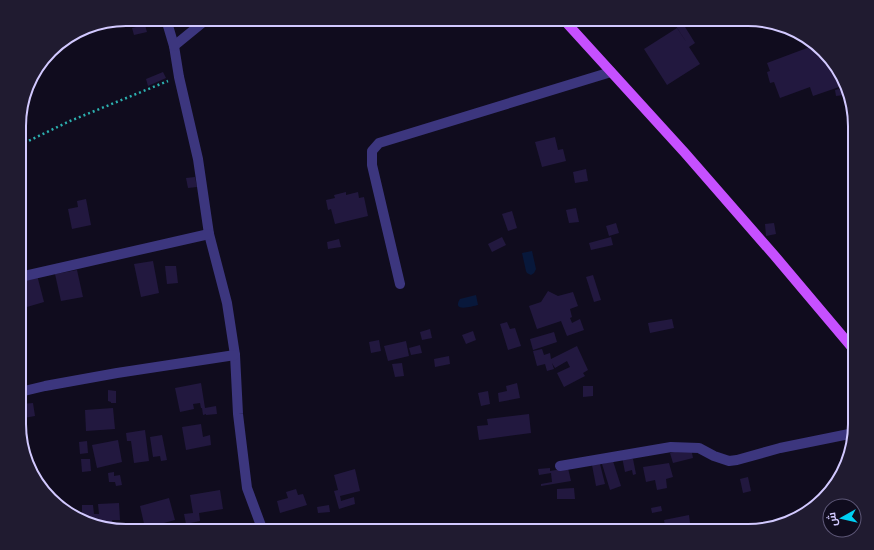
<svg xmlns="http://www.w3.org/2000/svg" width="874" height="550" font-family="Raleway,Cairo,sans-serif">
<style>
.water{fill:#08183b}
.building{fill:#22183f}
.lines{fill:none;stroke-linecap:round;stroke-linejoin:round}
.path{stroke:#2cb0af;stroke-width:2.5;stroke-dasharray:2 3;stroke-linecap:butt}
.minor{stroke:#3c367e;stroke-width:10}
.major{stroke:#c650ff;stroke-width:10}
.rim{fill:none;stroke:#d2c9ff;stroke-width:2}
</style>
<rect width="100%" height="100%" fill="#100c1e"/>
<g class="water">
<path d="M532,251L536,269L534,273L531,275L527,273L526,271L522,253Z"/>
<path d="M476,295L478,305C473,306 451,313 460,299Z"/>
</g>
<g class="building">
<path d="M682,22L695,43L689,47L700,64L667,85L644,49L677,28L687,43L676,26Z"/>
<path d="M145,25L147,32L134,35L132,28Z"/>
<path d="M815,45L841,72L845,85L813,96L810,87L780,98L774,82L770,83L767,72L770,71L767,63Z"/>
<path d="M163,72L166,78L148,86L146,79Z"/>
<path d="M843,88L844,95L836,96L835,90Z"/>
<path d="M555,137L558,150L563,149L566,161L542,167L535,142Z"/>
<path d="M586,169L588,181L575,183L573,172Z"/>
<path d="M195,177L197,187L188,188L186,178Z"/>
<path d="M346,192V195L358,192L359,198L364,197L368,216L335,224L331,209L328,210L326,200L335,198L334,195Z"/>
<path d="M86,199L91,225L72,229L68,209L78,207L77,201Z"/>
<path d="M576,208L579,222L569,223L566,210Z"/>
<path d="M512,211L517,228L508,231L502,214Z"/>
<path d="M616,223L619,233L609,236L606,226Z"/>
<path d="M774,223L776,234L766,236L765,224Z"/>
<path d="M502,237L506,245L492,252L488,244Z"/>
<path d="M611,237L613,245L591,250L589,243Z"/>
<path d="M339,239L341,247L328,249L327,242Z"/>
<path d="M153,261L159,293L141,297L134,264Z"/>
<path d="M165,266H176L178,283L167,284Z"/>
<path d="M77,270L83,297L61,301L55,274Z"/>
<path d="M37,275L44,302L20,309V279Z"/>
<path d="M593,275L601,300L594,302L586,277Z"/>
<path d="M548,291L558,296L573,292L578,306L570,309L572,317L570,318L572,323L580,319L584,330L567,336L561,321L537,329L529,306L541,302Z"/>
<path d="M672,319L674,328L650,333L648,323Z"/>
<path d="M507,322L510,329L515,328L521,346L508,350L500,324Z"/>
<path d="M430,329L432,338L422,340L420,332Z"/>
<path d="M473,331L476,340L466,344L462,335Z"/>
<path d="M554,332L557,342L533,350L530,339Z"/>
<path d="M379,340L381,351L371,353L369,342Z"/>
<path d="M406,341L409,356L388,361L384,346Z"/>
<path d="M420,345L422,353L411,355L409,348Z"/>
<path d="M577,346L588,370L583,373L585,376L564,387L557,373L570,367L567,361L555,368L552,363L554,369L547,371L545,364L537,366L533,351L542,349L544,355L550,353L551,359Z"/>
<path d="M449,356L450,364L435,367L434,359Z"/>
<path d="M402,363L404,376L395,377L392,364Z"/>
<path d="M201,383L205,408L216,406L217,414L206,415V414L203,415L202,408H201L200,403L193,404L194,409L180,412L175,388Z"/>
<path d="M517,383L520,398L499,402L498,393L507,391L506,386Z"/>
<path d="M583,386H593V396L583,397Z"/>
<path d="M108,390L116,391V403H111V402L108,401Z"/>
<path d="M488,391L490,404L481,406L478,393Z"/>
<path d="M33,403L35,416L24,418L22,404Z"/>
<path d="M113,408L115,429L86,431L85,410Z"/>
<path d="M529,414L531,433L479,440L477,426L488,425L487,419Z"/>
<path d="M201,424L203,437L210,435L211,445L186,450L182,427Z"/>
<path d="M145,430L149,461L134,463L131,441H127L126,433Z"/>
<path d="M162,435L167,460L161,461L160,456L153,457L150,437Z"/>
<path d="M118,440L122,462L97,468L92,445Z"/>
<path d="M87,441L88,453L80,454L79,442Z"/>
<path d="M691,448L693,458L673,463L670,453Z"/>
<path d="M629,456L630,459H633L636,474L633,475L632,470L625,472L622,457Z"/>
<path d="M81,459H90L91,471L82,472Z"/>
<path d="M613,461L621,486L610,490L602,464Z"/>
<path d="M669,463L673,477L666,479L667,488L657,490L655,480L646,482L643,467Z"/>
<path d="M600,464L605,484L596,486L592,465Z"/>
<path d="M550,468V471L568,468L571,481L541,486V484L552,482L551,473L539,475L538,469Z"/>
<path d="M355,469L360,491L340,496L341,501L354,497L355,504L339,509L334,491L338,490L334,475Z"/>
<path d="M114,472V476L120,475L122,485L116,486L115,482H109L108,473Z"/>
<path d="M748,477L751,491L743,493L740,479Z"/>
<path d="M574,488L575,499H557V489Z"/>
<path d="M296,489L298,495L303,494L307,505L280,513L277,501L288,498L286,492Z"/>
<path d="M220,490L223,509L199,513L200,521L186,524L184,514L193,513L190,495Z"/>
<path d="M169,498L175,520L145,528L140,506Z"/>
<path d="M119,503L120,520H112L113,527L82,518V505H93L94,514H99L98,504Z"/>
<path d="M329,505L330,512L318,513L317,507Z"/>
<path d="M661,506L662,511L652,513L651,508Z"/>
<path d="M689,515L690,523L685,524L686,531H666L664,520Z"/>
</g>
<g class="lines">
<path class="path" d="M20,145L70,121L168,81"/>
<g class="minor">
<path d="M166,19L174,46L179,77L198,159L209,234L227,303L235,355L238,414L247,488L263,531"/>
<path d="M174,46L207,19"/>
<path d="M20,277L209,234"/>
<path d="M400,284L372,165V151L379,143L611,72"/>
<path d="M20,392L45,386L117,373L235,355"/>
<path d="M560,466L671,447L699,448L714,456L729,461L737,460L780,448L854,433"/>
</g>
<path class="major" d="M563,19L685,153L774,255L855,351"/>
</g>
<path d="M0 0H874V550H0ZM126 26H748A100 100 0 0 1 848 126V424A100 100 0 0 1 748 524H126A100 100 0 0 1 26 424V126A100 100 0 0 1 126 26Z" fill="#201b30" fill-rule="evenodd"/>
<path class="rim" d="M126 26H748A100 100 0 0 1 848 126V424A100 100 0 0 1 748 524H126A100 100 0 0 1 26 424V126A100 100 0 0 1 126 26Z"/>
<g transform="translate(842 518) rotate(262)"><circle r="19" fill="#100c1e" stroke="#5e5878"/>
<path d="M0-3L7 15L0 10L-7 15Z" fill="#00d0f4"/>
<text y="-6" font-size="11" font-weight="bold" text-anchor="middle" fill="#d2c9ff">ش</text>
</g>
</svg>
